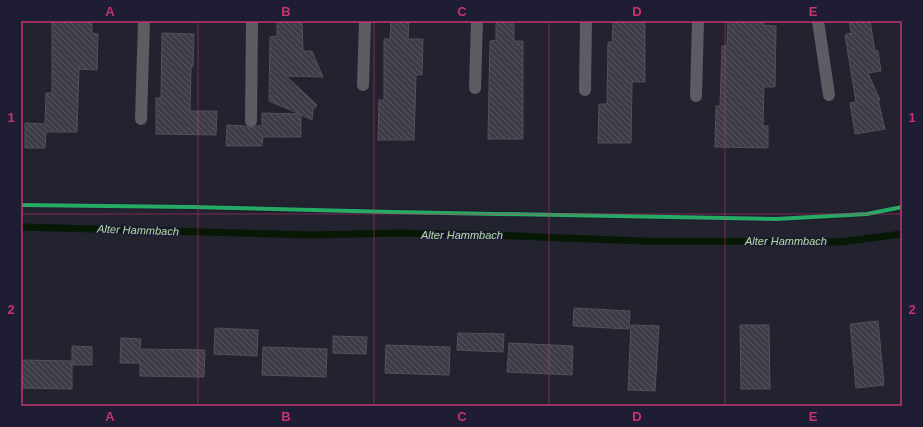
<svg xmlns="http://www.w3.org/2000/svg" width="923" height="427" font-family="Arial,sans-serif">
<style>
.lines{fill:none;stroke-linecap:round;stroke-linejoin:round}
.stream{stroke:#071804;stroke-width:7}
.building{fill:url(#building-back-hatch);stroke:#51515c}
.lane{stroke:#5c5c62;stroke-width:12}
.cycleway-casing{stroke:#1e1d34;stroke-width:6}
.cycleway{stroke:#26ab63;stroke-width:4}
.grid{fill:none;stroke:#c5346f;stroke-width:1;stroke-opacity:0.55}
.labels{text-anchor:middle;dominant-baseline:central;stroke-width:3;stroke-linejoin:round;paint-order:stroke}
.water-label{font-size:11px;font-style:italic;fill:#b2dba3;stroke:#1e1d34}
.neatline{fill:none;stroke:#c5346f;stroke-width:1.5}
.grid-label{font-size:13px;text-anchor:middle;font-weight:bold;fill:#c5346f}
</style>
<defs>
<pattern id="building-back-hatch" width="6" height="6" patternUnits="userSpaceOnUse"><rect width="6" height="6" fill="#3d3d49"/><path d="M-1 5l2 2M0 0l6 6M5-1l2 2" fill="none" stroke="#585863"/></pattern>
</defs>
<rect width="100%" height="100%" fill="#23222f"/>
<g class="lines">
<path class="stream" d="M21,227L313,235L401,233L492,235L643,241L840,242L902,234"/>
</g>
<g class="building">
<path d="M52,21L92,22V33L98,34L97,70L79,69L77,132H46L45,148H25V123L45,124L46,93H52Z"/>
<path d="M277,21H302L303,51H312L323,77L286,76L317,105L313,110L312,120L301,115V137H263L262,146H226L227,125L245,126L251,128L256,126H262V113L300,114L269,101L270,37L277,36Z"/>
<path d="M391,21H409L408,39H423L422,75H416L414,140H378L379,100H384V39H390Z"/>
<path d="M496,21H514V41H523V139H488L490,41L496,40Z"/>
<path d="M613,21H645V82H632L631,143H598L599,104H607L608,42H612Z"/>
<path d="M728,21H763V25L776,26L775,87H764L763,126H768V148L715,147L716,106H720L722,46H727Z"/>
<path d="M849,21H870L875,51H878L881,71L868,73L880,100H878L885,129L855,134L850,103L856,102L845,35L850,33L852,37Z"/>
<path d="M162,33L194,34L193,67L191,66L190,111H217L216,135L156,134V98H161Z"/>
<path d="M574,308L630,311L629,329L573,326Z"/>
<path d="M878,321L884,385L856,388L850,324Z"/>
<path d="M631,325L659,326L655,391L628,390Z"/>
<path d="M740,325H769L770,389H741Z"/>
<path d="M215,328L258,330L257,356L214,354Z"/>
<path d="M458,333L504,334L503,352L457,350Z"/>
<path d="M333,336L367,337L366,354L333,353Z"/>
<path d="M121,338L141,339L140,349L205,350L204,377L140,376V363H120Z"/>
<path d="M509,343L573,346L572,375L507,372Z"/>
<path d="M386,345L450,347L449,375L385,373Z"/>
<path d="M72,346L92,347V365H72V362V389L21,388V360L72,361Z"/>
<path d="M263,347L327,349L326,377L262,375Z"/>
</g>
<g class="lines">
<g class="lane">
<path d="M818,21L829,95"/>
<path d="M363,85L365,21"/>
<path d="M475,88L477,21"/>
<path d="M585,90L586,21"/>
<path d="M696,96L698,21"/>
<path d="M141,119L144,21"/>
<path d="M251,121L252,21"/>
</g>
<defs>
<path id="cycleway" d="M21,205L192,207L393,212L776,219L867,214L902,207"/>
</defs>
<use href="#cycleway" class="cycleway-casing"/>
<use href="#cycleway" class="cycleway"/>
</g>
<path class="grid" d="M198,21V406M374,21V406M549,21V406M725,21V406M21,214H902"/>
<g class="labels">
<g class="water-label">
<text transform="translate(138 230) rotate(2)">Alter Hammbach</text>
<text x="462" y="235">Alter Hammbach</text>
<text x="786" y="241">Alter Hammbach</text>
</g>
</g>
<rect width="923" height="427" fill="none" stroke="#1e1d34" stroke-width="44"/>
<rect x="22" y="22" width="879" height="383" class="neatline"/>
<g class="grid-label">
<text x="110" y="16">A</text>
<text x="286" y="16">B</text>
<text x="462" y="16">C</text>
<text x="637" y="16">D</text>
<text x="813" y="16">E</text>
<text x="11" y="122">1</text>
<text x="912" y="122">1</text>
<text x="11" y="314">2</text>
<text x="912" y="314">2</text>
<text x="110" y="421">A</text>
<text x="286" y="421">B</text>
<text x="462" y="421">C</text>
<text x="637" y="421">D</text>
<text x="813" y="421">E</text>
</g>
</svg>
